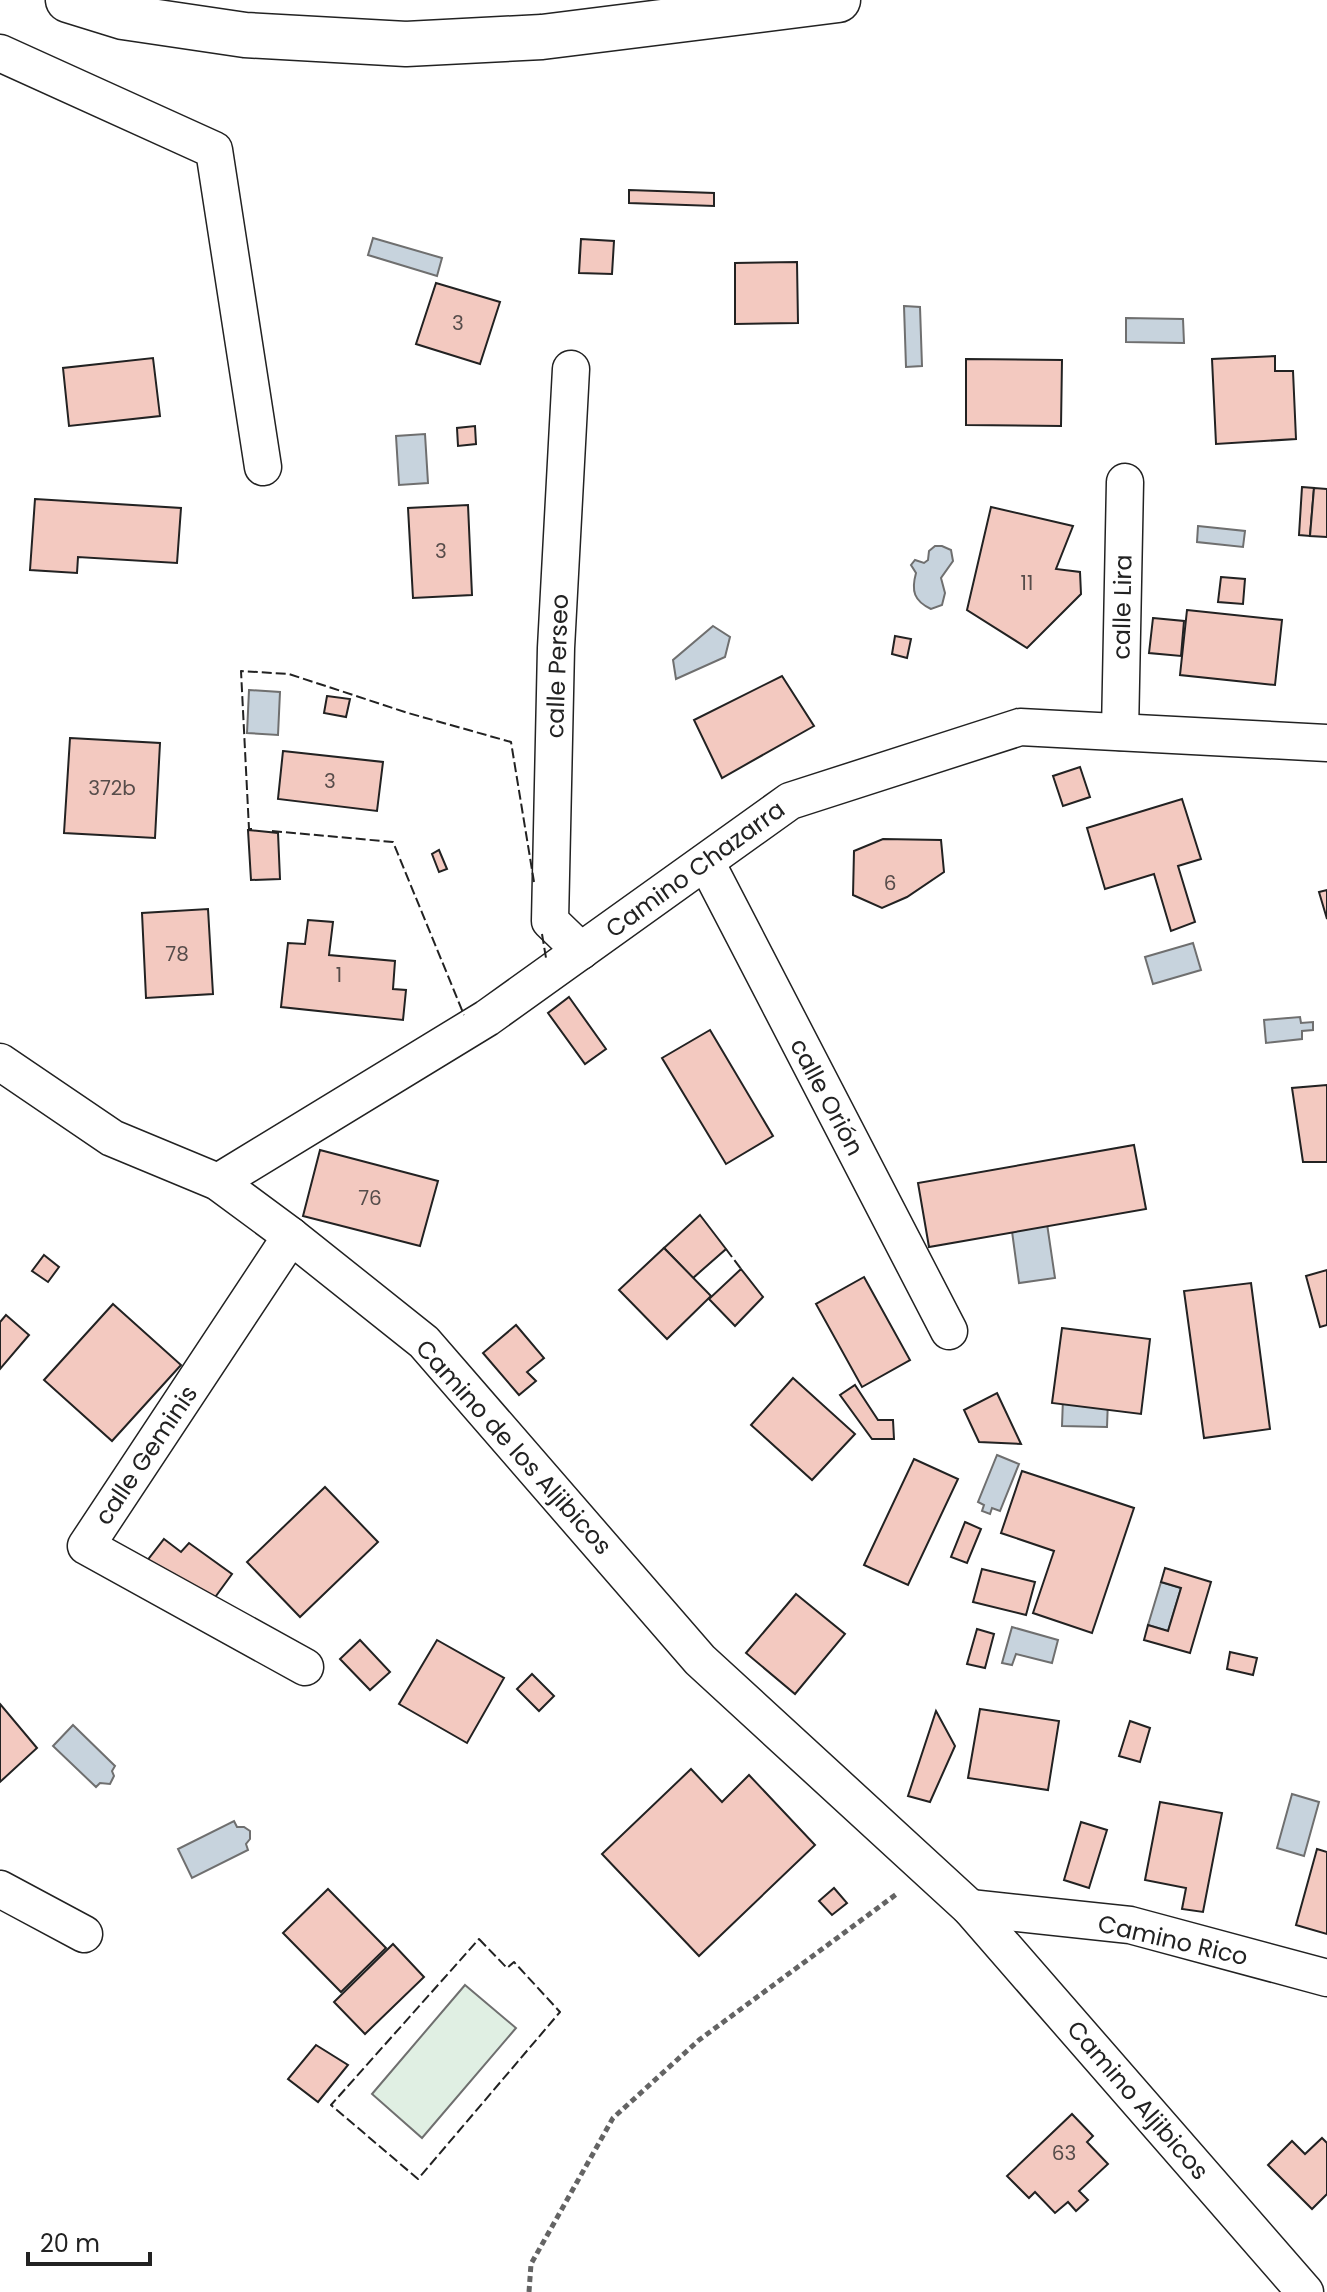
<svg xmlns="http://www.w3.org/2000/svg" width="1327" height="2292" font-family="Poppins,sans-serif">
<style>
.green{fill:#e0efe3;stroke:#6f6f6f;stroke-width:2}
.water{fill:#c7d3dd;stroke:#6f6f6f;stroke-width:2}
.building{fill:#f3c9c0;stroke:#222;stroke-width:2}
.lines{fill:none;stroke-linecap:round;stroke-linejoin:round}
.minor-casing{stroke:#222;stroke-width:39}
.primary-casing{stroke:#222;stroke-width:47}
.path{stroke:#646464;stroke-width:5;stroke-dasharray:6 4;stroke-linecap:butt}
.minor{stroke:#fff;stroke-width:36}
.primary{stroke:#fff;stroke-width:44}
.fence{stroke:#222;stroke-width:2;stroke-dasharray:10 4;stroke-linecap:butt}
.labels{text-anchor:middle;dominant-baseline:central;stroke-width:6;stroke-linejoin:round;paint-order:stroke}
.number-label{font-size:20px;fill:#564c4a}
.street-label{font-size:24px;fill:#222;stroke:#fff}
</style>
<rect width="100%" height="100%" fill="#fff"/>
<path class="green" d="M465,1985L516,2028L422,2138L372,2094Z"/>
<g class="water">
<path d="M373,238L442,258L437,276L368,255Z"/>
<path d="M904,306L920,307L922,366L906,367Z"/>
<path d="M1126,318L1183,319L1184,343L1126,342Z"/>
<path d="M425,434L428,483L399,485L396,436Z"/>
<path d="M1198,526L1245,531L1243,547L1197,542Z"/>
<path d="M935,546H942L951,550L953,561L941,578L945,593L942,605L931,609C914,601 911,591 916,573L911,565L915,560L924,563L928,560L929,551Z"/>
<path d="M713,626L730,637L725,657L676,679L673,660Z"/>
<path d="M249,690L280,692L278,735L247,733Z"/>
<path d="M1193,943L1201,970L1153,984L1145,957Z"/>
<path d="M1300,1017L1301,1023L1313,1022V1030L1302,1031V1039L1266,1043L1264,1020Z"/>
<path d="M1046,1217L1055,1278L1019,1283L1011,1224Z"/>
<path d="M1063,1398L1108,1400L1107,1427L1062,1426Z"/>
<path d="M997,1455L1019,1464L1000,1511L992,1508L990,1514L982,1511L984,1505L978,1502Z"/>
<path d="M1161,1582L1181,1588L1168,1631L1148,1625Z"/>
<path d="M1012,1627L1058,1640L1052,1663L1016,1654L1012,1665L1002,1663Z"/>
<path d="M73,1725L115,1766L112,1771L114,1776L110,1784L100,1783L96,1787L53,1746Z"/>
<path d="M1292,1794L1319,1802L1304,1856L1277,1848Z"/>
<path d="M234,1821L237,1827H244L250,1831V1839L246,1844L248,1850L192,1878L178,1849Z"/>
</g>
<g class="building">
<path d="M629,190L714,193V206L629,203Z"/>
<path d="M581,239L614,241L612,274L579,273Z"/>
<path d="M797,262L798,323L735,324V263Z"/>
<path d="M436,283L500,302L480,364L416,344Z"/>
<path d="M1275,356V371H1293L1296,439L1216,444L1212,359Z"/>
<path d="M153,358L160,416L69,426L63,368Z"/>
<path d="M966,359L1062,360L1061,426L966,425Z"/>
<path d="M475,426L476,444L458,446L457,428Z"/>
<path d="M1302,487L1314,488L1310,536L1299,535Z"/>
<path d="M1314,488L1327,489V537L1310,536Z"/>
<path d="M35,499L181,508L177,563L78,557L77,573L30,570Z"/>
<path d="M468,505L472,595L413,598L408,508Z"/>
<path d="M991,507L1073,526L1056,569L1080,572L1081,594L1027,648L967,610Z"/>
<path d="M1221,577L1245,579L1243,604L1218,602Z"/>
<path d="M1187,610L1282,620L1275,685L1180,675Z"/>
<path d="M1153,618L1184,621L1181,656L1149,653Z"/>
<path d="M895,636L911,639L907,658L892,654Z"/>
<path d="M782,676L814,726L722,778L694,720Z"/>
<path d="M327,696L350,699L346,717L324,713Z"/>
<path d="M70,738L160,743L155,838L64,833Z"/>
<path d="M283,751L383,762L377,811L278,799Z"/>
<path d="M1080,767L1090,797L1063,806L1053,776Z"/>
<path d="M1182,799L1201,859L1178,866L1195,922L1171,931L1154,874L1105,889L1087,828Z"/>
<path d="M248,830L278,833L280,879L251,880Z"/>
<path d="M883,839L941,840L944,872L907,897L882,908L853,895L854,851Z"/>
<path d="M439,850L447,869L439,872L432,854Z"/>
<path d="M1327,890V919L1319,892Z"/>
<path d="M208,909L213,994L146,998L142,913Z"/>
<path d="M308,920L333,922L329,955L395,961L393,989L406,990L403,1020L281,1007L288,943L305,944Z"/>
<path d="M569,997L606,1049L585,1064L548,1013Z"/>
<path d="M710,1030L773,1136L726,1164L662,1058Z"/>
<path d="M1327,1085V1162H1303L1292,1088Z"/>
<path d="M1134,1145L1146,1209L929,1247L918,1183Z"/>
<path d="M320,1150L438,1181L420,1246L303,1216Z"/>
<path d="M700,1215L726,1249L693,1278L664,1248Z"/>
<path d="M664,1248L711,1296L667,1339L619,1290Z"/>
<path d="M44,1255L59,1267L48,1282L32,1271Z"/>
<path d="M741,1269L763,1297L735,1326L709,1299Z"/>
<path d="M1327,1270V1325L1320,1327L1306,1276Z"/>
<path d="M864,1277L910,1360L862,1387L816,1304Z"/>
<path d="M1251,1283L1270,1429L1204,1438L1184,1291Z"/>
<path d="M113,1304L181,1365L112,1441L44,1380Z"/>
<path d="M6,1315L29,1335L0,1369V1322Z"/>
<path d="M516,1325L544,1358L527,1372L536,1381L519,1395L483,1353Z"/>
<path d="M1062,1328L1150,1339L1141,1414L1052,1403Z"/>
<path d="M793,1378L855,1434L812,1480L751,1425Z"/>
<path d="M855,1385L878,1420H893L894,1439H872L840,1395Z"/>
<path d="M997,1393L1021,1444L979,1442L964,1410Z"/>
<path d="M914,1459L958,1479L908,1585L864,1565Z"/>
<path d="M1022,1471L1134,1508L1092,1633L1033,1613L1054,1551L1001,1533Z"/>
<path d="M325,1487L378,1542L300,1617L247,1562Z"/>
<path d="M965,1522L981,1529L967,1563L951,1557Z"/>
<path d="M164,1539L181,1552L189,1543L232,1574L208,1607L143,1566Z"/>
<path d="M1165,1568L1211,1582L1190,1653L1144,1640L1148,1625L1168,1631L1181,1588L1161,1582Z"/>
<path d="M982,1569L1035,1582L1026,1615L973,1602Z"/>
<path d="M796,1594L845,1634L795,1694L746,1653Z"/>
<path d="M977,1629L994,1634L985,1668L967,1664Z"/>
<path d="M360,1640L390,1672L370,1690L340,1659Z"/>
<path d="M437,1640L504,1678L467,1743L399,1704Z"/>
<path d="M1230,1652L1257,1658L1253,1675L1227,1669Z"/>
<path d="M532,1674L554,1696L539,1711L517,1689Z"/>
<path d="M0,1704L37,1748L0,1782Z"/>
<path d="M980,1709L1059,1721L1048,1790L968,1778Z"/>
<path d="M936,1711L955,1746L930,1802L908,1796Z"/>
<path d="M1130,1721L1150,1728L1140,1762L1119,1756Z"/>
<path d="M691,1769L722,1802L749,1775L815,1845L699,1956L602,1854Z"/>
<path d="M1160,1802L1222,1813L1203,1912L1182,1909L1186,1888L1145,1880Z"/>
<path d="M1081,1822L1107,1830L1089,1888L1064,1880Z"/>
<path d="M1317,1849L1327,1852V1934L1296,1925Z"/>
<path d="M834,1888L847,1903L832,1915L819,1901Z"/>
<path d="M328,1889L386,1948L341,1992L283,1933Z"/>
<path d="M393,1944L424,1977L365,2034L334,2002Z"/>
<path d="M316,2045L348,2065L318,2102L288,2079Z"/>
<path d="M1072,2114L1093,2136L1087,2142L1108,2164L1079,2191L1088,2200L1076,2211L1068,2202L1055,2213L1035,2192L1029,2198L1007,2176Z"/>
<path d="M1322,2138L1327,2143V2194L1312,2209L1268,2165L1292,2141L1305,2154Z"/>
</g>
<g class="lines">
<defs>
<g id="minor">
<path d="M0,53L214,150L263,467"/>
<path d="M571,369L556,648L550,921L581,951"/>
<path d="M1120,732L1125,482"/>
<path d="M706,862L949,1331"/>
<path d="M0,1062L112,1138L218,1182L291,1236L424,1342L700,1660L970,1908L1305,2292"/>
<path d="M218,1182L487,1018L790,801L1020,727L1327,743"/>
<path d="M291,1236L86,1546L305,1667"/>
<path d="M0,1889L84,1934"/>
<path d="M970,1908L1130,1925L1327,1978"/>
</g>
<path id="primary" d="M68,0L123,17L245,35L406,44L542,37L838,0"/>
</defs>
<use href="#minor" class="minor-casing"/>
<use href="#primary" class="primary-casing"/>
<path class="path" d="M529,2292L531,2264L613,2118L699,2040L898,1893"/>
<use href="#minor" class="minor"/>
<use href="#primary" class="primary"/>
<g class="fence">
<path d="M252,829H249L241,671L289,674L408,713L511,742L534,882"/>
<path d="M272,831L393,842L464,1015"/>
<path d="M542,934L546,958L543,960"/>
<path d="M726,1249L741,1269"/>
<path d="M479,1939L507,1968L514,1962L560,2012L418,2179L331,2105Z"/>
</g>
</g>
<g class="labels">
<g class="number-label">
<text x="458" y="323">3</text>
<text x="441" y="551">3</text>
<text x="1027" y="583">11</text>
<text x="330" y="781">3</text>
<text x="112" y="788">372b</text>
<text x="890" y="883">6</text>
<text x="177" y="954">78</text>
<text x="339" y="975">1</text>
<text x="370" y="1198">76</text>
<text x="1064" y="2153">63</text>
</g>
<g class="street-label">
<text transform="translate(1122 607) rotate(-89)">calle Lira</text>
<text transform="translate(557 666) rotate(-88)">calle Perseo</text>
<text transform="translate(695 869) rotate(-36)">Camino Chazarra</text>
<text transform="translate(827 1097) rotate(62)">calle Orión</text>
<text transform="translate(514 1447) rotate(48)">Camino de los Aljibicos</text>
<text transform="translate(146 1455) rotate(-56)">calle Geminis</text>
<text transform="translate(1173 1940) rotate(13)">Camino Rico</text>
<text transform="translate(1138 2100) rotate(49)">Camino Aljibicos</text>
</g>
</g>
<path d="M28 2252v12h122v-12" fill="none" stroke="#222222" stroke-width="4"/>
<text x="40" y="2252" font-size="24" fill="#222222" stroke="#ffffff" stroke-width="6" paint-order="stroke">20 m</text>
</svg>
